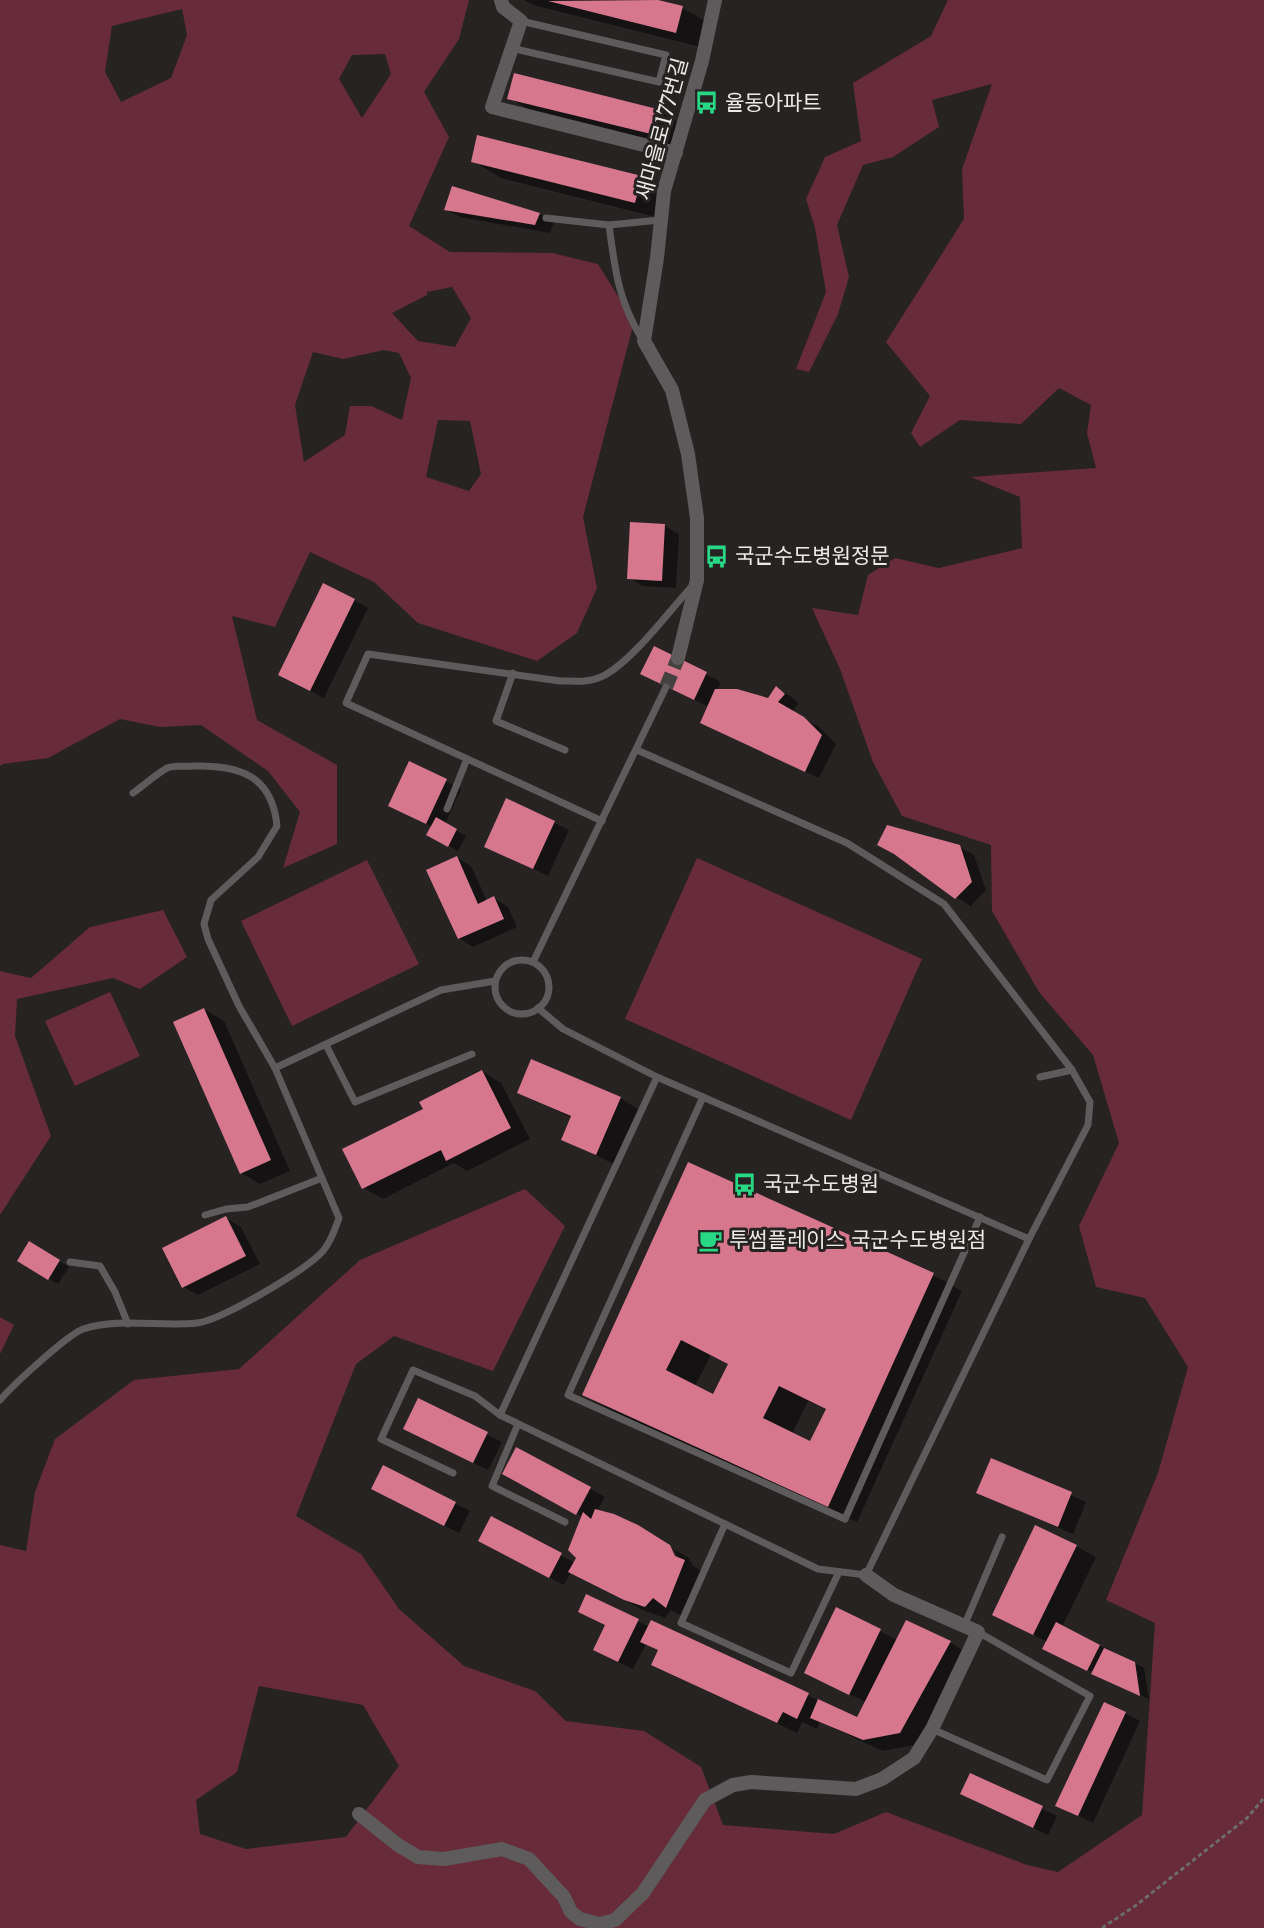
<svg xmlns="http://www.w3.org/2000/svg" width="1264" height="1928" font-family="'Libre Baskerville','Noto Sans KR',serif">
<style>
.green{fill:#672b3a;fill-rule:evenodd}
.shadow{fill:#0007;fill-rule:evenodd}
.building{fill:#d6778d;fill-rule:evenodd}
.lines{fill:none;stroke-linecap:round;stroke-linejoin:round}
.street-tunnel{stroke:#454141;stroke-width:14;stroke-dasharray:14 7;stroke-linecap:butt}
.path{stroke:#6e6b6b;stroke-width:3;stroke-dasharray:4.5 3;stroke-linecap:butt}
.lane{stroke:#5d5b5b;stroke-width:7}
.street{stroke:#5d5b5b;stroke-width:14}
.labels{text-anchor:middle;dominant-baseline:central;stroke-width:6;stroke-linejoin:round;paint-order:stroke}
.poi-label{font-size:21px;fill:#ece9e9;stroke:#272323;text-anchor:start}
.street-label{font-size:21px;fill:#ece9e9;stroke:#272323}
</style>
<rect width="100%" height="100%" fill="#272323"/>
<g class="green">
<path d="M0,0H469L459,39L424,92L449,137L409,226L450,252L552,253L598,264L634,322L583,517L597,588L577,633L537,661L418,623L374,582L310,552L275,627L232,616L257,720L337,765V844L283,868L300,812L268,771L201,725L160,727L120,719L48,758L3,764L0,766ZM182,9L187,35L171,78L121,102L105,72L112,26ZM385,54L391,74L362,118L339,79L352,55ZM452,287L471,318L455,347L418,341L392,313L427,295V292ZM384,350L399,353L411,378L402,420L371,406H350L345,435L304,462L295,405L313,352L343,359ZM438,420L470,421L481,474L469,491L426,477Z"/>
<path d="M948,0H1264V1928H0V1545L26,1551L35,1492L55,1439L134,1380L239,1369L360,1260L525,1189L565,1226L493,1371L394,1336L356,1364L296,1516L361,1554L399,1609L464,1666L535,1691L566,1721L644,1731L701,1767L723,1825L834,1834L886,1812L1027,1865L1058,1872L1142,1815L1155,1623L1106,1600L1158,1473L1188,1367L1145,1298L1096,1287L1079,1226L1119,1143L1093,1055L1039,992L992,911L991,845L902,816L873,762L840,669L812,608L858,615L868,575L895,558L939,568L1022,548L1020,497L971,477L1096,468L1087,433L1091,405L1059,388L1021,424L960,420L920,447L911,433L930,396L886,342L964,219L962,169L992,84L932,100L939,127L893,157L863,165L837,225L849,277L838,314L809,372L796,369L826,292L815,228L806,199L825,157L861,141L853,83L931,36ZM259,1686L363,1705L399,1766L346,1837L246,1849L200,1834L196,1800L237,1772Z"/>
<path d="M697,858L922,959L851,1120L625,1019Z"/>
<path d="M367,860L419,964L292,1026L241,921Z"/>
<path d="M163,910L187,957L140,989L113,978L17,999L15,1036L51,1136L0,1215V971L31,978L90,927Z"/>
<path d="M110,992L140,1056L75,1086L45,1021Z"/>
<path d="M0,1317L14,1325L0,1354Z"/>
</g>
<g class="shadow">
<path d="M524,0H652L682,8L711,24L705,48L533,5Z"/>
<path d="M515,75L657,110L686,127L680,150L538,115L509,98Z"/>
<path d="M473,161L641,178L670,194L664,219L501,178Z"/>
<path d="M453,188L540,214L554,222L550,233L460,217L446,209Z"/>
<path d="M665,526L679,534L676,588L643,586L629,578Z"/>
<path d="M354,600L368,608L324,698L280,675Z"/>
<path d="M654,648L721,682L717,691L769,700L776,688L790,696L799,703L792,712L819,727L836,744L819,778L716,730L709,707L656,682Z"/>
<path d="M409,763L461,789L445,824L466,836L458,851L428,834L432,827L390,806Z"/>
<path d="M507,800L569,830L548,876L486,846Z"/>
<path d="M959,847L974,855L986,890L971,906L956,897Z"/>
<path d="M457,858L471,866L487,901L494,898L508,907L517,927L473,947L459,938Z"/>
<path d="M204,1009L224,1021L290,1171L260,1184L241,1173Z"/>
<path d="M532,1061L620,1098L640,1110L616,1165L563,1139L572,1118L519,1092Z"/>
<path d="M482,1071L501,1083L530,1139L467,1171L454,1163L383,1199L364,1188Z"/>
<path d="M689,1164L933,1275L962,1291L857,1522L612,1411L584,1395ZM711,1355L730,1365L714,1396L695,1386ZM808,1401L827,1410L811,1443L792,1434Z"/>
<path d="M226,1218L241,1227L260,1264L198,1295L183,1287Z"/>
<path d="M30,1244L69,1267L58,1284L19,1261Z"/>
<path d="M419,1400L502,1442L488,1470L420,1437Z"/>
<path d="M517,1449L605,1497L597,1511L677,1563L680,1561L673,1549L689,1558L693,1566L704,1572L686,1618L671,1610L665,1618L645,1611L571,1572L564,1585L494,1549L491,1518L575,1563L577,1558L583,1517L518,1482Z"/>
<path d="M992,1460L1086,1502L1073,1534L978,1492Z"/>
<path d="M383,1467L470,1511L459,1533L387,1497Z"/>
<path d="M1076,1546L1096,1557L1062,1627L1144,1668L1149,1699L1059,1656L1047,1642L994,1614Z"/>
<path d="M587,1596L649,1627L651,1622L858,1719L866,1702L820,1680L836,1609L897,1640L950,1642L969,1654L919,1744L883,1751L820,1722L817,1729L802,1722L797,1733L653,1664L659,1651L646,1644L633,1669L610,1658L607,1626Z"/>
<path d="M1125,1713L1140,1721L1093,1823L1057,1805Z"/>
<path d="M971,1775L1057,1816L1048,1835L977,1802Z"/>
</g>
<g class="building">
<path d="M658,0L683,6L676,33L548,1Z"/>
<path d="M514,73L657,109L651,134L507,99Z"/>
<path d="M477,135L642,176L635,203L471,162Z"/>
<path d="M452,186L540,213L535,225L444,210Z"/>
<path d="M630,522L665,524L662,581L627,579Z"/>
<path d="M323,583L355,599L310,691L278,675Z"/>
<path d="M654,646L707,672L694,700L640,674Z"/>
<path d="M776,686L785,694L778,702L804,717L822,735L805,772L700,723L715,689H737L768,698Z"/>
<path d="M409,761L447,779L426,824L388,806Z"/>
<path d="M506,798L555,821L533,869L484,847Z"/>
<path d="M436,817L457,829L448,847L426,835Z"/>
<path d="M887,825L960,845L972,882L955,899L894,854L877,845Z"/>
<path d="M457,856L478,904L494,896L504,919L458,939L426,870Z"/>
<path d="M204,1008L271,1160L240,1174L173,1022Z"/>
<path d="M531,1059L621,1097L596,1155L561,1140L571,1116L517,1093Z"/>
<path d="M482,1070L511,1128L446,1161L441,1150L362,1189L342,1149L423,1109L419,1102Z"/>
<path d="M688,1162L934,1273L828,1507L582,1395ZM681,1340L728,1364L713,1394L666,1370ZM779,1386L826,1409L810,1441L763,1418Z"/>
<path d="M226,1216L246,1256L182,1288L162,1248Z"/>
<path d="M29,1241L60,1260L48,1280L17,1261Z"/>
<path d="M418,1398L488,1432L473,1463L403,1429Z"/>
<path d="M516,1447L591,1487L576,1515L502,1474Z"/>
<path d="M991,1458L1072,1492L1058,1527L976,1493Z"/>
<path d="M383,1465L456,1502L444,1526L371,1489Z"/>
<path d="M595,1509L614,1514L638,1525L670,1545L675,1556L685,1560L666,1608L653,1598L645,1607L624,1600L568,1572L576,1558L568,1550L583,1512L591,1519Z"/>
<path d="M491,1516L562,1553L549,1578L478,1541Z"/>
<path d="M1035,1525L1077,1545L1033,1635L992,1615Z"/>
<path d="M586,1594L639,1619L618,1662L593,1650L605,1625L578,1612Z"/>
<path d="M836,1607L881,1629L849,1695L804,1673Z"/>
<path d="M651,1620L809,1693L797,1719L783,1712L777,1723L651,1665L658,1650L640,1642Z"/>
<path d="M906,1620L951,1641L900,1733L863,1740L810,1718L818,1699L857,1717Z"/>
<path d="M1056,1622L1100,1645L1087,1671L1042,1649Z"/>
<path d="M1104,1648L1135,1662L1140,1696L1091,1674Z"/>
<path d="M1104,1702L1126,1712L1078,1816L1055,1806Z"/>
<path d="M970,1773L1043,1806L1033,1828L960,1794Z"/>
</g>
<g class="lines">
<path class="street-tunnel" d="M666,687L678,658"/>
<path class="path" d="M1102,1928L1135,1906L1247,1818L1264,1798"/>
<g class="lane">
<path d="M511,48L659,82L666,55L521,21"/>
<path d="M546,218L609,225L660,220"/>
<path d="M609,225C615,270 618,300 642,339"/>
<path d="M513,673L496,721L565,750"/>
<path d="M637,750L847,843L944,904L1072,1070L1090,1102L1088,1125L1029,1239"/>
<path d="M133,793C144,785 155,775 167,768C174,765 186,767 194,766C239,765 272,775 277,826L258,857L211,900L204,924L208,939L239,1006L275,1068"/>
<path d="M447,809L467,759"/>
<path d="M602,821L346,703L368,654L560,681C575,681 591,683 605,675C634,659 670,610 693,585"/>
<circle cx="522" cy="987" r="27"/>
<path d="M533,962L666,687"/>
<path d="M538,1008L563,1029L657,1077L500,1415L818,1569L866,1575L1029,1239L657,1077"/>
<path d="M326,1045L355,1102L472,1054"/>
<path d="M1040,1077L1072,1070"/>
<path d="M703,1097L568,1395L845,1519L980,1217"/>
<path d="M205,1215L226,1209L248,1207L322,1178"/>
<path d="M70,1262L100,1266L115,1292L128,1324"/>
<path d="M0,1400C12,1386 67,1335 83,1329C119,1317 160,1327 197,1323C222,1320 306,1270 323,1251C331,1242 335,1229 339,1218L275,1068L441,990L495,981"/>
<path d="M518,1424L492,1486L565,1522"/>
<path d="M453,1473L381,1439L413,1370L475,1396L500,1415"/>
<path d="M725,1524L681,1623L791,1673L839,1572"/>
<path d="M964,1626L1002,1537"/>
<path d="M932,1729L1047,1780L1090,1696L978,1632"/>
</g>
<g class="street">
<path d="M501,0L503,7L521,21L492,107L676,153"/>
<path d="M678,658L697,580V518L688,454L672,390L644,341L657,258L664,191L702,61L715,0"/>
<path d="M359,1814L398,1845L418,1857L444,1859L502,1849L529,1859L564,1897L571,1912L580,1919L600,1924L615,1920L643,1893L705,1800L733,1785L751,1782L856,1789L882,1779L914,1758L932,1729L978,1632L894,1595L866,1575"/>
</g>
</g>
<defs>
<symbol id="bus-bare" viewBox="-9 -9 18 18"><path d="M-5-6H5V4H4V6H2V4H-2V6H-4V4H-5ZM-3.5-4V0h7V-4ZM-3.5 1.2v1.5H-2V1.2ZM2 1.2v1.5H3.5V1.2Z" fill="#28d885" stroke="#272323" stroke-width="2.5" paint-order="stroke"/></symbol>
<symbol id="cafe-bare" viewBox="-9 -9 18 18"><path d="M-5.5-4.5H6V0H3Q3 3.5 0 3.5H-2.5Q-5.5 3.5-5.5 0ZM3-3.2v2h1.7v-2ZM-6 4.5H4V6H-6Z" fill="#28d885" stroke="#272323" stroke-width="2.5" paint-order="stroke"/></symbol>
</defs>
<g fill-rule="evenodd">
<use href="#bus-bare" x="690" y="86" width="33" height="33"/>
<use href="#bus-bare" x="700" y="540" width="33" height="33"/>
<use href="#bus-bare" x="728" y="1168" width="33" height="33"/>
<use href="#cafe-bare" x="694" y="1224" width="33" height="33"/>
</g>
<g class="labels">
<g class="poi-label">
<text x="725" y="103">율동아파트</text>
<text x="735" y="556">국군수도병원정문</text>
<text x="763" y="1184">국군수도병원</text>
<text x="729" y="1240">투썸플레이스 국군수도병원점</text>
</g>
<g class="street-label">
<text transform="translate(662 129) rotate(-75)">새마을로177번길</text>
</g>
</g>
</svg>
